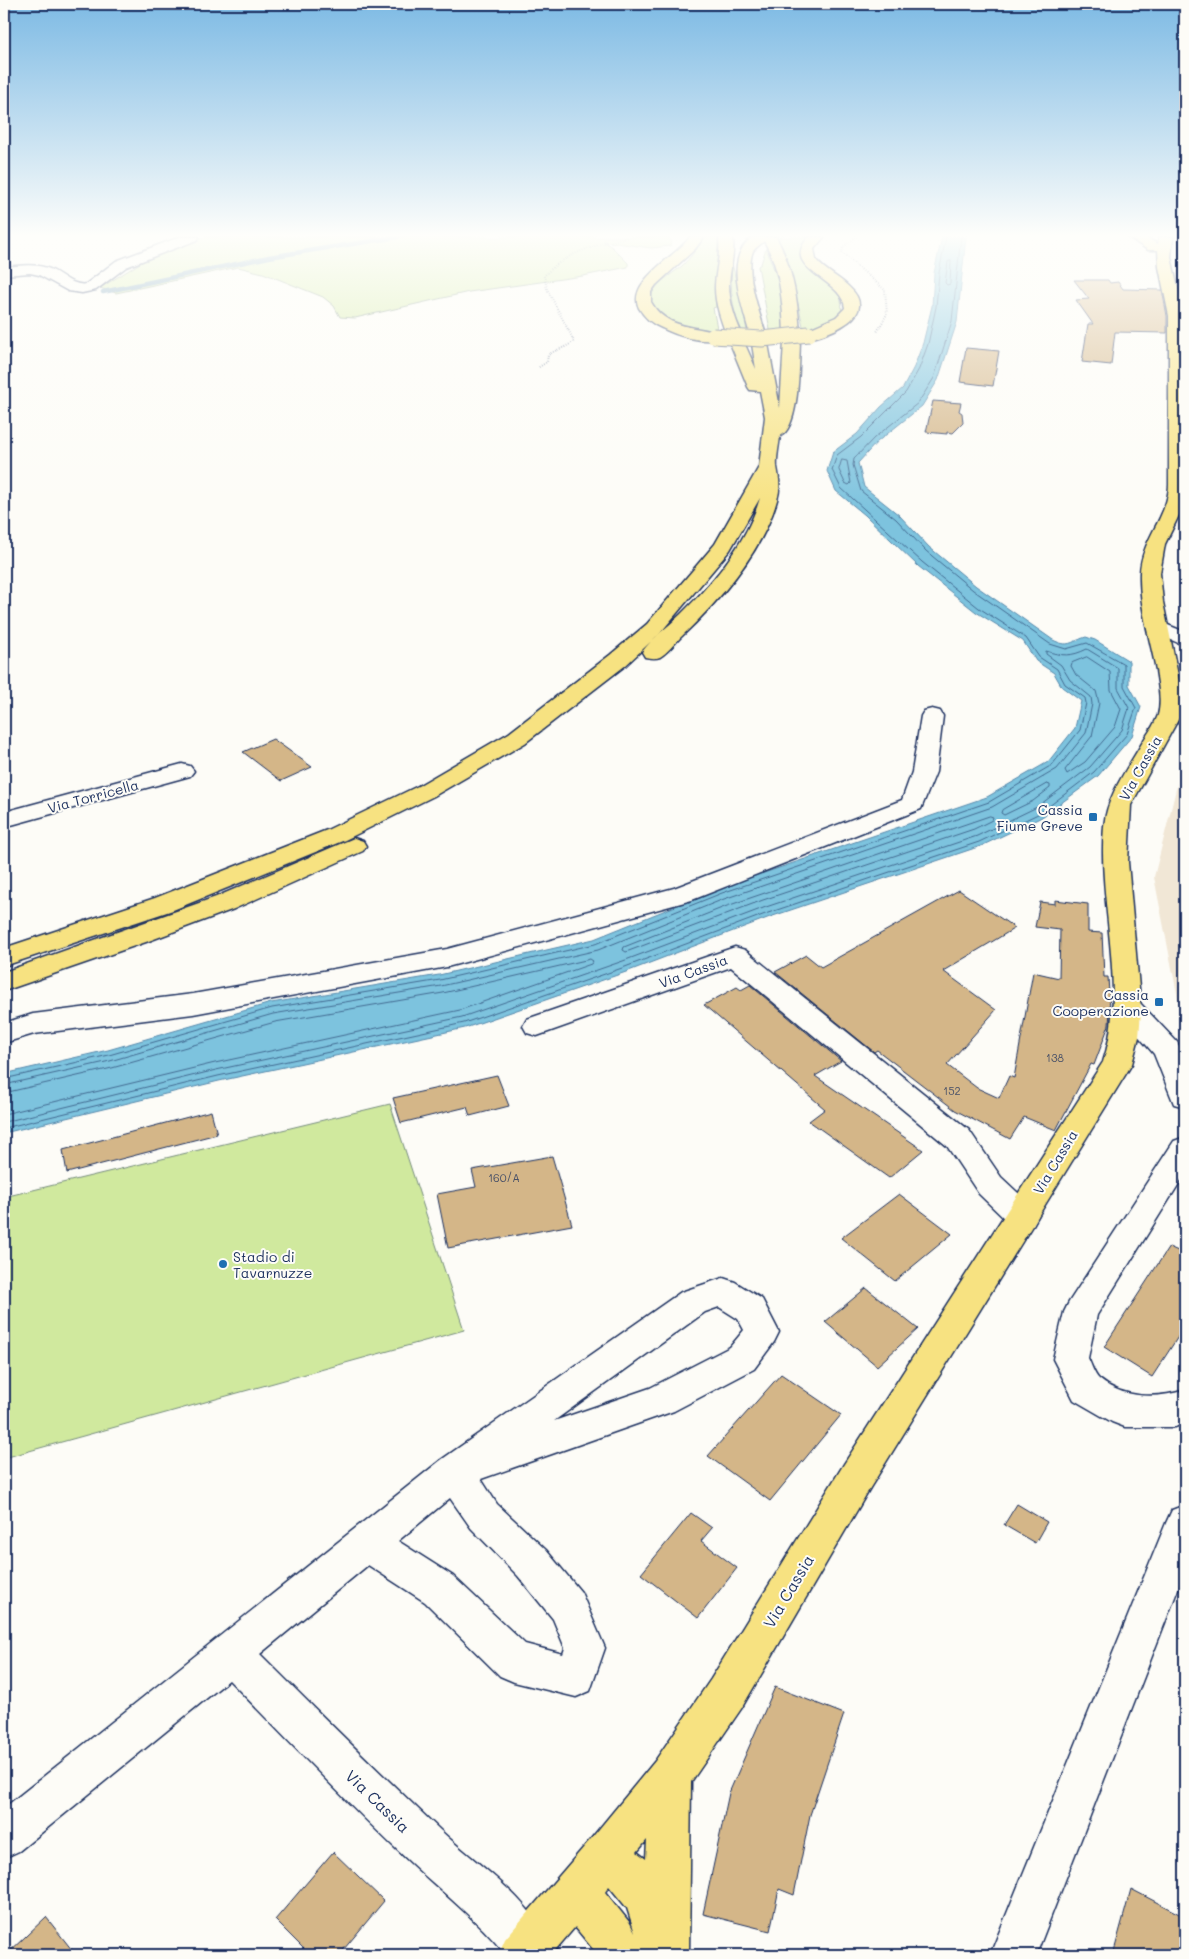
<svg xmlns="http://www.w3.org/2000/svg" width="1189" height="1959" font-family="Mali,sans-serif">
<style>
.built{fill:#f1e7d6}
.green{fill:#d0e99e;stroke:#768c7e}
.water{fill:#7dc3de;stroke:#5688ab}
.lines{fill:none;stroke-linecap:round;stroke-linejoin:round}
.shore{stroke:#426a91;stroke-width:1}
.stream{stroke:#5688ab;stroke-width:4.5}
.building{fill:#d4b688;stroke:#1b2f5e}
.minor-casing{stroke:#1b2f5e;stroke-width:3}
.major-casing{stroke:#1b2f5e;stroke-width:3}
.highway-casing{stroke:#1b2f5e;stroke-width:3}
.path{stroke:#1b2f5e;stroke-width:2;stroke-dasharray:0.5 2;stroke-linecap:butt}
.minor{fill:#fdfcf7;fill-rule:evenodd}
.major{fill:#f7e281;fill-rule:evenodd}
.highway{fill:#f7e281;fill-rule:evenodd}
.major-bridge-casing{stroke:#1b2f5e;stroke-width:17;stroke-linecap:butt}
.major-bridge{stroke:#f7e281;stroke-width:15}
.poi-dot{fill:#1f6fb2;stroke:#fdfcf7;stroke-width:2}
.labels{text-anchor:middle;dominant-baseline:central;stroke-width:4;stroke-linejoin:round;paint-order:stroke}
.number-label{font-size:11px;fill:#495168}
.street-label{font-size:14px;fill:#1b2f5e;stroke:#fdfcf7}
.poi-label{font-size:14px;fill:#1b2f5e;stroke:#fdfcf7;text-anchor:end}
.near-street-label{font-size:16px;fill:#1b2f5e;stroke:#fdfcf7}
</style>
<rect width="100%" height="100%" fill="#fdfcf7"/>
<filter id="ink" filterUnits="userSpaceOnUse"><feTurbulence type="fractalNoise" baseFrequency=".02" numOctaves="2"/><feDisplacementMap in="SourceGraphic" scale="10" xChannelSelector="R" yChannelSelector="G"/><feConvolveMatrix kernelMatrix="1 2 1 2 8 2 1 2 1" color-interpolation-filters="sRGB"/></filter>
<g filter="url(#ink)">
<path class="built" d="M1185,754V1034L1154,877Z"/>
<g class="green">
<path d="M204,237H667L672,241L670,246L651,248L603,241L612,247L628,263V267L583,276L469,292L355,318L340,317L334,306L323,297L263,273L238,267L116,293L100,288L150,257Z"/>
<path d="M704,237H718V270L715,295L716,307L713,308L718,333C693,328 661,327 650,300C653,284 670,276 682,266C691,257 698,248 704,237Z"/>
<path d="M779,237H809L802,244L801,260C815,274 847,288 841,312L827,323L804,331C798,300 790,271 777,241L780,239Z"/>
<path d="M766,248L782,291L787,334L771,335L758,266L761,264Z"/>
<path d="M732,263L748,335H742C732,308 730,292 732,263Z"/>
<path d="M390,1104L464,1330L4,1458V1197Z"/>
</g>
<path class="water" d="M942,237H966L957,322L938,380L922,406L877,442L858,463L864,487L899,515L929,547L976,586L1053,640C1069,648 1070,642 1086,637L1095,640L1129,661V685L1141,707L1132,736L1098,776L1042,817L981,846L770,917L626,972L465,1028L219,1081L4,1133V1074L108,1050L271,1003L439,975L594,939L720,888L987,797L1048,762L1075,728L1081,701L1062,687L1054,673L1036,661L1023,641L976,612L918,566L865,515L836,491L827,471L833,452L857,434L881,407L903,388L914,367L923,343L932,306L934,273Z"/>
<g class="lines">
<g class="shore">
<path d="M951,261L950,284L947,285L945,283L948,262Z"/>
<path d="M842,460L847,461L851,483L849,485L845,483L839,470Z"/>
<path d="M1087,657L1110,672L1111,690L1121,709L1115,727L1085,762L1067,774L1065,770L1092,736L1099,703L1096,691L1076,675L1071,666L1072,663Z"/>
<path d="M1047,784L1050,785V788L1033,801L1004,815L1001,813L1002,810Z"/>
<path d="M990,816L993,817L992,820L974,829L763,900L626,952L623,950L624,947L727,906Z"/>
<path d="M4,1079L109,1055L272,1008L440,980L595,944L722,893L989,802L1052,765L1080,730L1086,703L1085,698L1065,684L1057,669L1039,657L1026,638L979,608L922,562L841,488L832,470L837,455L861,437L906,392L919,369L928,344L936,307L939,273L946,237"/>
<path d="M4,1085L110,1061L273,1014L441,986L598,950L724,899L992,807L1057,769L1086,733L1092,704L1091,697L1070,680L1061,665L1046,654V651C1062,656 1071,657 1087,649L1118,668V688L1129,708L1122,730L1090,767L1037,807L977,836L766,907L623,961L462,1017L216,1070L4,1122"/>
<path d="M4,1093L112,1068L275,1022L443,993L590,959L593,961L591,964L460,1010L215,1063L4,1114"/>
<path d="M4,1128L218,1076L464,1023L625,967L768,913L979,842L1040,813L1094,772L1127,734L1136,708L1124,686V664L1087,643L1066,649L1050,644L973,590L926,551L896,519L861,491L853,465L854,459L874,438L918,403L934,378L952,321L961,237"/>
</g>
<path class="stream" d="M103,292L269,257L398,237"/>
</g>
<g class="building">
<path d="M1074,280H1108L1110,283L1118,282L1123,289L1162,290L1167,316V333L1115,332L1111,365L1082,362L1088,324H1093L1076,300L1089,299Z"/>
<path d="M966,348L999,351L993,386L960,382Z"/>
<path d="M933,401L961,403L959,411L962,413L963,423L953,433L947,432V434L926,432Z"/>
<path d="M273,739L312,767L281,781L243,752Z"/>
<path d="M959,890L1015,928L943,971L996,1010L947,1065L977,1088L999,1098L1009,1076L1014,1078L1033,972L1059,978L1060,930L1035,927L1040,902L1055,904V900L1088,904V932L1102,933L1104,977H1108L1110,1010L1109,1025L1094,1065L1091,1064L1056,1130L1024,1117L1010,1139L955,1110L877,1050L874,1052L775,972L806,955L821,967Z"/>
<path d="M750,985L841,1061L815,1076L923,1150L889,1178L809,1121L825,1109L704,1005L737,987L741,990Z"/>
<path d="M497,1075L509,1106L470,1116L467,1107L401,1123L393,1098Z"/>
<path d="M211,1111L217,1134L67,1173L63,1150Z"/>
<path d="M552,1156L572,1225L448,1248L437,1194L476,1187L472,1170Z"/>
<path d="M899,1194L952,1234L895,1281L841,1238Z"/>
<path d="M1169,1247L1185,1254V1326L1152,1377L1104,1347Z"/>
<path d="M866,1288L918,1329L877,1366L825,1322Z"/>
<path d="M781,1374L841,1415L770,1501L708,1456Z"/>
<path d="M1017,1504L1047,1522L1035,1543L1004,1525Z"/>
<path d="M691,1513L712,1528L701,1541L737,1568L698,1618L641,1574Z"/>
<path d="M775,1687L844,1714L810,1815L794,1895L779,1889L770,1931L703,1914L729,1793Z"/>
<path d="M333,1852L384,1901L339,1955H310L275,1920Z"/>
<path d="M1131,1889L1185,1917V1955H1113Z"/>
<path d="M46,1917L76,1955H6Z"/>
</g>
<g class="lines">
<defs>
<g id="minor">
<path d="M180,237H199L197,240L126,267L96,290L82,293L68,291L39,275L30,273L4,275V267C18,266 33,263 47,268C60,272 72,287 86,284L116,261Z"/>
<path d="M1158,621L1185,632V646L1151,631L1148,627L1151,623Z"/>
<path d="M932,709L940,711L943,716L936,772L921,809L692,900L447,967L193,1014L34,1034L4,1043V1023L33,1014L193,994L447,949L674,888L902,800L912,772L921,716L924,711Z"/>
<path d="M182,764L190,766L194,771L190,776L4,827V812Z"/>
<path d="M735,947L745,950L969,1130L1001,1177L1033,1207L1038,1216L1033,1225L1022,1229L1011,1225L979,1194L947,1146L731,967L537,1036L527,1033L523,1026L527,1019Z"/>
<path d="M1129,999L1139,1002L1177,1042C1189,1062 1185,1084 1185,1107L1174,1104L1154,1054L1115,1009L1119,1002Z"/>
<path d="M1185,1137V1174L1097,1315L1088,1358C1091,1364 1094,1374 1099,1379C1123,1399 1157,1399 1185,1390V1423L1175,1427H1125L1112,1422L1074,1400L1053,1359L1064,1312L1069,1302L1174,1141Z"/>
<path d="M723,1278L735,1282L762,1299L779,1332L774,1342L754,1369L674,1411L481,1479L497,1504L546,1550L581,1592L605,1648L590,1691L576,1697L514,1682L500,1676L425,1602L368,1565L260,1654C319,1713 379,1772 440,1830C478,1866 530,1897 551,1947L548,1955H506C478,1920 443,1893 411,1863C348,1804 289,1741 229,1680L19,1851L4,1858V1808L441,1460L681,1292ZM719,1307L738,1319L744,1330L730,1347L650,1388L554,1421L705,1312ZM450,1498L471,1528L518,1576L553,1619L565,1648L563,1654L525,1644L453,1576L398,1541Z"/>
<path d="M1185,1505V1571L1036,1955H990L1166,1523L1172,1510Z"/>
</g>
<g id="major">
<path d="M690,237H704L695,249L656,285L651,292V302C665,328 693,326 718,333L721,336L718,339C702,343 677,336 662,328C652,324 644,317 639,308C626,282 677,256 690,237Z"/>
<path d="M809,237H824L814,249L816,260C825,271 839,277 849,287C880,315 832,333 809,339L804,337L801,334L804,331L836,317L845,308C843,278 778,270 809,237Z"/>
<path d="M1128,237H1145L1158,244L1159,237H1173L1171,257L1182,306L1184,326L1185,503L1165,544L1160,573L1163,602L1181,690L1182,707L1179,718L1131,805L1128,862L1141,1011L1139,1037L1132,1064L870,1488L741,1709L691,1782L689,1955H598L575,1927L551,1955H498L505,1939L590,1840L655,1761L711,1679L844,1464L1103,1062C1128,986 1097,904 1104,826C1107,794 1130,765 1145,738C1150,731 1155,723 1158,715C1162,700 1158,685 1156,670C1150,638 1139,606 1140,573C1141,540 1168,517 1169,485V316L1159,267L1158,250H1148ZM647,1840L646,1859L637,1852ZM609,1886L627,1908L635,1933L630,1923L605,1892Z"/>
</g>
<g id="highway">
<path d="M719,237H733C735,253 730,268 729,284C729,301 735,319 742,334L739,337H729L726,334C721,320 715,304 715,288C715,271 721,255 719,237Z"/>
<path d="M753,237H776C792,265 798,301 800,333L797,336L792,337L797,339L800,342C799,361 800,429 780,436C779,446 776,458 777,467C779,478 781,487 777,500C763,551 718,602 680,638C674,644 667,653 660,657C655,659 651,658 645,657L642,652C652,638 668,627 681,614C713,583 747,542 760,498L730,550L661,632L626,665L525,743L434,796L345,840L173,910L4,966V948L155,898L327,830L418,786L509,733L610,655L647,624L715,544L759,467L765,417L760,391L750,390L748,387L730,343L733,340H743L756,369L752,344L755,341H765L768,344L780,408L784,342L787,339L792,337L787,336L784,333C783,303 780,267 764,241C761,244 756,247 753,251C744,273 760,313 766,335L763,338H753L750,335C743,306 722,258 753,237Z"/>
<path d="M354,838L363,841L366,846L363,851L234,909L146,942L4,991V972L216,897Z"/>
</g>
</defs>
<use href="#minor" class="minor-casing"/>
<use href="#major" class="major-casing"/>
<use href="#highway" class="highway-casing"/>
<g class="path">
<path d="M856,237L843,247L842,253L885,290L887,314L877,332"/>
<path d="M539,367L547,362L548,355C556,349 567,348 574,341L547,289L544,276C566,252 597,245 628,237"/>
</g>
<use href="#minor" class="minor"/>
<use href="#major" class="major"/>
<use href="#highway" class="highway"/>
<defs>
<path id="major-bridge" d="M713,336L762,339L809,334"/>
</defs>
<use href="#major-bridge" class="major-bridge-casing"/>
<use href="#major-bridge" class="major-bridge"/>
</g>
</g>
<linearGradient id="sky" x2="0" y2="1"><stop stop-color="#7dbae4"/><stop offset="0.46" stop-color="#fefefb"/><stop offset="1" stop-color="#fefefb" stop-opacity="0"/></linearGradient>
<rect width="1189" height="511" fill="url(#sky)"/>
<g class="poi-dot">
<rect x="1088" y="812" width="10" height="10" rx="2.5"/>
<rect x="1154" y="997" width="10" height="10" rx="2.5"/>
<circle cx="223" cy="1264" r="5"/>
</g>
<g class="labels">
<g class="number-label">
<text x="1055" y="1057">138</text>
<text x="952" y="1090">152</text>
<text x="504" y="1177">160/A</text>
</g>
<g class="street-label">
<text transform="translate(1140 768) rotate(-61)">Via Cassia</text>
<text transform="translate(93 796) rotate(-15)">Via Torricella</text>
<text transform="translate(693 971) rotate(-20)">Via Cassia</text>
<text transform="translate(1055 1162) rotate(-59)">Via Cassia</text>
</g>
<g class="poi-label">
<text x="1083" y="809">Cassia<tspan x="1083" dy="16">Fiume Greve</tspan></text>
<text x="1149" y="994">Cassia<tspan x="1149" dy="16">Cooperazione</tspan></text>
<text x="233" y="1256" text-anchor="start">Stadio di<tspan x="233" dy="16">Tavarnuzze</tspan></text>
</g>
<g class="near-street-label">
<text transform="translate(788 1591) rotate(-59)">Via Cassia</text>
<text transform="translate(378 1801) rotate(44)">Via Cassia</text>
</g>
</g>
<rect width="1189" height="1959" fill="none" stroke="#fdfcf7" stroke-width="20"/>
<rect x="10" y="10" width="1169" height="1939" fill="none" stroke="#1b2f5e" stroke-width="2" filter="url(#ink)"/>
</svg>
